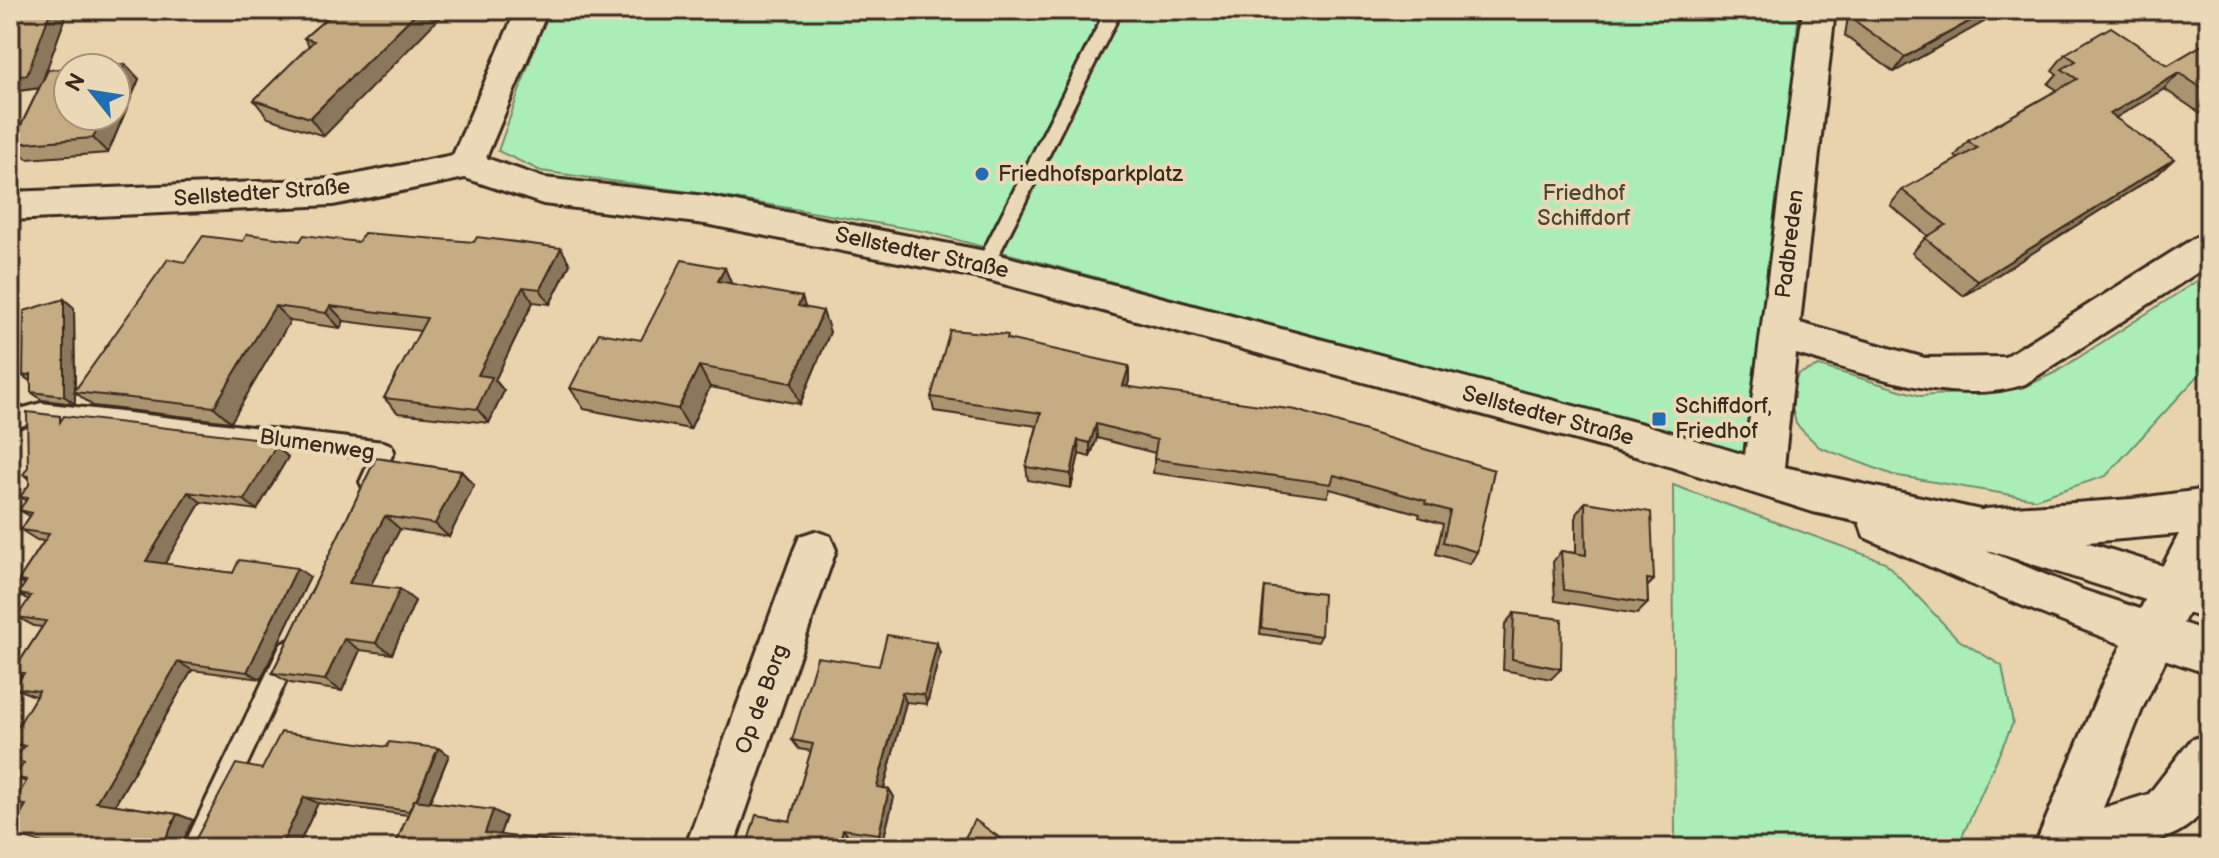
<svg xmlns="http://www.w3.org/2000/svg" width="2219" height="858" font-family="'Balsamiq Sans',sans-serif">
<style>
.green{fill:#aaedb7;stroke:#728c6a;stroke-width:2}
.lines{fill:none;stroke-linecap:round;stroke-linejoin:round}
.service-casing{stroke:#3b2a1e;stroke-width:6}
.minor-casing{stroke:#3b2a1e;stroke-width:6}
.secondary-casing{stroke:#3b2a1e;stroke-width:6}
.service{fill:#ead8b6;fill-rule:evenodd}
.minor{fill:#ead8b6;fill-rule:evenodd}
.secondary{fill:#ead8b6;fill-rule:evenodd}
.wall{fill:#aa9470;stroke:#3b2a1e;stroke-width:2}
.shaded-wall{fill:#8b785b;stroke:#3b2a1e;stroke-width:2}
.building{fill:#c6ac82;stroke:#3b2a1e;stroke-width:2}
.poi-dot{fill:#1f6fb2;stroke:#ead8b6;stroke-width:3}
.labels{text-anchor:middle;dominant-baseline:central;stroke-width:8;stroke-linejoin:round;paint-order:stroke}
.poi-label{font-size:22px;fill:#3b2a1e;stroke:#ead8b6;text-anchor:start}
.street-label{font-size:22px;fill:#3b2a1e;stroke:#ead8b6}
.park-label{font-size:22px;fill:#4c4735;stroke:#ead8b6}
</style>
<rect width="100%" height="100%" fill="#e8d3ad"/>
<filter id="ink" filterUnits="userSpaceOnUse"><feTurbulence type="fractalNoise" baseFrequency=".0125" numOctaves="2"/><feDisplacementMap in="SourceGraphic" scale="16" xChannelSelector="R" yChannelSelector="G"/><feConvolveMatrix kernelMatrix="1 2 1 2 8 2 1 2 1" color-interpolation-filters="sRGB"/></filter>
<g filter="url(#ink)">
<g class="green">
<path d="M548,10H1799L1755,456L928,232L718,196L541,171L498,151Z"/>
<path d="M2209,273V364L2106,476L2035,499L1893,475L1819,447L1796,424L1790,399L1798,374L1819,366L1921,396L2022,388L2056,372Z"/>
<path d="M1673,485L1885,562L1959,640L2002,666L2013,723L1957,848H1670L1675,834Z"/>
</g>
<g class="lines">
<defs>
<g id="service">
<path d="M1106,10H1122L991,270H979L976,265Z"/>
<path d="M41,403L384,442L391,445L394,451L377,488L370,491L363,488L360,482L371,458L41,419L10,430V412Z"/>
<path d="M289,640L297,644L300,651L208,848H183L281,644Z"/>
</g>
<g id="minor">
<path d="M516,10H548L486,158L544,178L705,196L985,251L1646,425L1745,455L1803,10H1835L1800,323L1925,358L2005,357L2196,237L2209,233V265L2025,384C1957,408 1863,373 1796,354L1784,467L1985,511L2209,580V620L1978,547L2083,590L2209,632V674C2091,636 1977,589 1864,537L1859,522L1813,512L1646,459L985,279L705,224L543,204L465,178L333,205L10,220V192L333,179L453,155Z"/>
<path d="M815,531L830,536L836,550L733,848H685L794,550L800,536Z"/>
</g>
<path id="secondary" d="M2209,489V569L2143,707L2103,808L2149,794L2191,740L2209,733C2209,749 2214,787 2208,801C2182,858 2089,848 2034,848L2104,680L2179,534L1985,551L1969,545L1962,530L1969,515L1985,509L2132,499Z"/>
</defs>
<use href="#service" class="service-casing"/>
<use href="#minor" class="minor-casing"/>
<use href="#secondary" class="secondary-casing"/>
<use href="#service" class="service"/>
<use href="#minor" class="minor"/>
<use href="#secondary" class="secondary"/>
</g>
<g class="wall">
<path d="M10,10H68L43,79L125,64L139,79L108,153L27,159L12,144L39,88L10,92Z"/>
<path d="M336,10L324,136L268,118L254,100L309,46L304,38Z"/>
<path d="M1849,10H1996L1989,19L1894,72L1845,36Z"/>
<path d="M2209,41V119L2164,89L2115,118L2158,174L1964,296L1912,253L1925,238L1928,236L1890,205L1902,190L1958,159L1955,156L1968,141L2057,90L2048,84L2057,74L2052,70L2065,54L2168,65Z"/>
<path d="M243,241L358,242L570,264L550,304L533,302L495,380L504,391L489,423L398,413L384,398L421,331L344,321L340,328L290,321L231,422L93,406L75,392V404L42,400L31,392V382L23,376L64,299L74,308L75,390L185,262Z"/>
<path d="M732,284L805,307L830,332L800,404L710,387L690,429L584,409L570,388L641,340Z"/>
<path d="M1008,339L1129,381L1127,387L1494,470L1477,552L1470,564L1436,554L1443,524L1419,517L1420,514L1330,489L1327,497L1153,473L1155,453L1097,438L1090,457L1079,454L1071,488L1028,480L1026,467L1037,426L934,411L931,397Z"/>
<path d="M63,418L276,446L288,457L257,510L201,502L164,564L233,573L310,577L261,679L192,670L115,805L177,814L193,820L182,845L192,846L262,769L387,747L438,748L449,755L430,802L506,817L500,834L394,848L408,815L318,803L297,848L50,845L24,808L13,804L26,782L14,777L24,763L23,748L10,743L36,696L32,695L14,688L22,676L13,672L42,627L34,626L17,617L29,600L18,594L25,584L18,581L44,541L37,540L21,530L30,516L19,510L26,501L20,497L29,485V479L23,475Z"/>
<path d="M376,458L461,471L474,485L449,537L400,529L370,586L415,601L392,654L360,650L342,691L290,683L272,673Z"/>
<path d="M1585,502L1654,580L1647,587L1648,603L1637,614L1555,601L1553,562L1561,551L1576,553V514Z"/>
<path d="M1265,587L1321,636L1318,642L1260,634L1264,593Z"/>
<path d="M1514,613L1561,669L1551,679L1503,670L1505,624Z"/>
<path d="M940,653L927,704L906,702L884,788L889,789L894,797L883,841L848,836L790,821L811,751L799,749L792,740L879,666Z"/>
</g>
<g class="shaded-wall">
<path d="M51,10H68L40,88L10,92V77Z"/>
<path d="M419,10H447L324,136L310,118Z"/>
<path d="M1990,10H1996L1989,19L1894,72L1905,57Z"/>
<path d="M125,64L139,79L108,153L93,138L103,116H116V85Z"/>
<path d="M2179,73L2164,89L2095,130L2110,114Z"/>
<path d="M2174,159L2158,174L1964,296L1978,281Z"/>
<path d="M561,248L570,264L550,304L540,289Z"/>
<path d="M725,268L734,290L718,281Z"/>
<path d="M523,287L533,302L495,380L504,391L489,423L477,409L478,375Z"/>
<path d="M802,297L809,319L798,306Z"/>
<path d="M64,299L74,308L75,404L64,396Z"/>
<path d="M275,306L290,321L231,422L214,407Z"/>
<path d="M330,306L344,321L340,328L326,313Z"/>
<path d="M823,311L830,332L800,404L792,383Z"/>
<path d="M699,366L710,387L690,429L678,409Z"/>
<path d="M1129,366V381L1122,400L1123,386Z"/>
<path d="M31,374L34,384L23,376Z"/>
<path d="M1096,424L1097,438L1090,457V443Z"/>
<path d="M263,439L274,449L276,446L288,457L257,510L244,500Z"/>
<path d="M1078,440L1079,454L1071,488V474Z"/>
<path d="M461,471L474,485L449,537L435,524Z"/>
<path d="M188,492L201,502L161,570L146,561Z"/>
<path d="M385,516L400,529L365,596L349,583Z"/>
<path d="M297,568L310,577L261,679L247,672Z"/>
<path d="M400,589L415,601L392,654L376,643Z"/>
<path d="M344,639L360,650L342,691L325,680Z"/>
<path d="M937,643L940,653L927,704L924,695Z"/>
<path d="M178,662L192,670L113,808L96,802Z"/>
<path d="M902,692L906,702L882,795L877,787Z"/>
<path d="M438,748L449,755L423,817L412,811Z"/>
<path d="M889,789L894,797L883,841L879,834Z"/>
<path d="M304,797L318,803L297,848H280Z"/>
<path d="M493,810L506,817L498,839L485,833Z"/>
<path d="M177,814L193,820L180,848L164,843Z"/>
<path d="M843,829L848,836L845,848H838Z"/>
</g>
<g class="building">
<path d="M10,10H51L27,75L10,77Z"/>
<path d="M336,10H419L310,118L254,100L314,41L304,38Z"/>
<path d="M1857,10H1990L1905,57L1855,21Z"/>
<path d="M2111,27L2168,65L2209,41V93L2179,73L2110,114L2174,159L1978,281L1925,238L1946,225L1902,190L1977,148L1968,141L2077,79L2062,69L2076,61L2065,54Z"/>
<path d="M125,64L116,85V68H70Z"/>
<path d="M68,68V116H103L93,138L12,144L48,70Z"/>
<path d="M364,233L474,242L477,237L561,248L540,289L523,287L478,375L492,377L477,409L384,398L427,318L330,306L326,313L275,306L214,407L74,392L168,259L185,262L203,236L243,241L247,234L300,241L304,235L358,242Z"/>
<path d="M682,260L725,268L718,281L802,297L798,306L823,311L792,383L699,366L678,409L570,388L599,333L641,340Z"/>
<path d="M64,299V396L31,392V374L23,376L24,311Z"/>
<path d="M950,330L1008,335L1007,339L1129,366L1123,386L1296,410L1494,470L1477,552L1443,542L1450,511L1425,504L1426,501L1334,475L1331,484L1154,459L1157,440L1096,424L1090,443L1078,440L1071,474L1026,467L1041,413L931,397Z"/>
<path d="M27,412L60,416V422L64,416L263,439L262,444L276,446L244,500L188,492L146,561L233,573L239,560L297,568L247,672L178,662L96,802L177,814L164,843L192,846L236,764L262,769L281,732L387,747L389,742L438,748L416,800H414L409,811L304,797L280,848H48L50,845L10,834V831L26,805L13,804L27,780L14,777L24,763L14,759L25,746L10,742V739L39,691L14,688L24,673L13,672L46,621L17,617L31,596L18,594L26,582L18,581L49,534L21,530L32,513L19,510L28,498L20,497L29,485V476L23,475L28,467Z"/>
<path d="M376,458L461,471L435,524L385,516L349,583L400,589L376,643L344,639L325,680L272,673Z"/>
<path d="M1585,502L1651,512L1654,580L1647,579L1648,603L1564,590L1561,551L1586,555Z"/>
<path d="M1265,587L1323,594L1321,636L1262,628Z"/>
<path d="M1514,613L1562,619L1561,669L1512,659Z"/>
<path d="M887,635L937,643L924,695L902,692L877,787L889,789L879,834L843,829L838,848H746L756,815L790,821L813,744L792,740L817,657L879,666Z"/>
<path d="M414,800L493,810L485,833L611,848H394Z"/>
<path d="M975,820L1007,843L1030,848H959Z"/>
</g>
</g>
<g class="poi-dot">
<circle cx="982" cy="174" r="8"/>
<rect x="1651" y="411" width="16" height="16" rx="4"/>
</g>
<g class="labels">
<g class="poi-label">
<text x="998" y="174">Friedhofsparkplatz</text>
<text x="1675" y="406">Schiffdorf,<tspan x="1675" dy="25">Friedhof</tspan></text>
</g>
<g class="street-label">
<text transform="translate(262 193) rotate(-4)">Sellstedter Straße</text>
<text transform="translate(1790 244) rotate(-83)">Padbreden</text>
<text transform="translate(922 253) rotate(12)">Sellstedter Straße</text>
<text transform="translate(1548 416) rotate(15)">Sellstedter Straße</text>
<text transform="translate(317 445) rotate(8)">Blumenweg</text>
<text transform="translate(762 699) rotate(-70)">Op de Borg</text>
</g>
<g class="park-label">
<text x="1584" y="193">Friedhof<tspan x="1584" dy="25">Schiffdorf</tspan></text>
</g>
</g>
<rect width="2219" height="858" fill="none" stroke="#ead8b6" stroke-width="40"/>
<rect x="20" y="20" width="2179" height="818" fill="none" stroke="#3b2a1e" stroke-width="3" filter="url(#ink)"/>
<g transform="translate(92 92) rotate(300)"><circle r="38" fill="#ead8b6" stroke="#a49279" stroke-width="2"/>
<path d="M0-6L14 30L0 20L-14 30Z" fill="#1f6fb2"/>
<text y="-12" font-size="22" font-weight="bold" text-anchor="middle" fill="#3b2a1e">N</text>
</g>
</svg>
